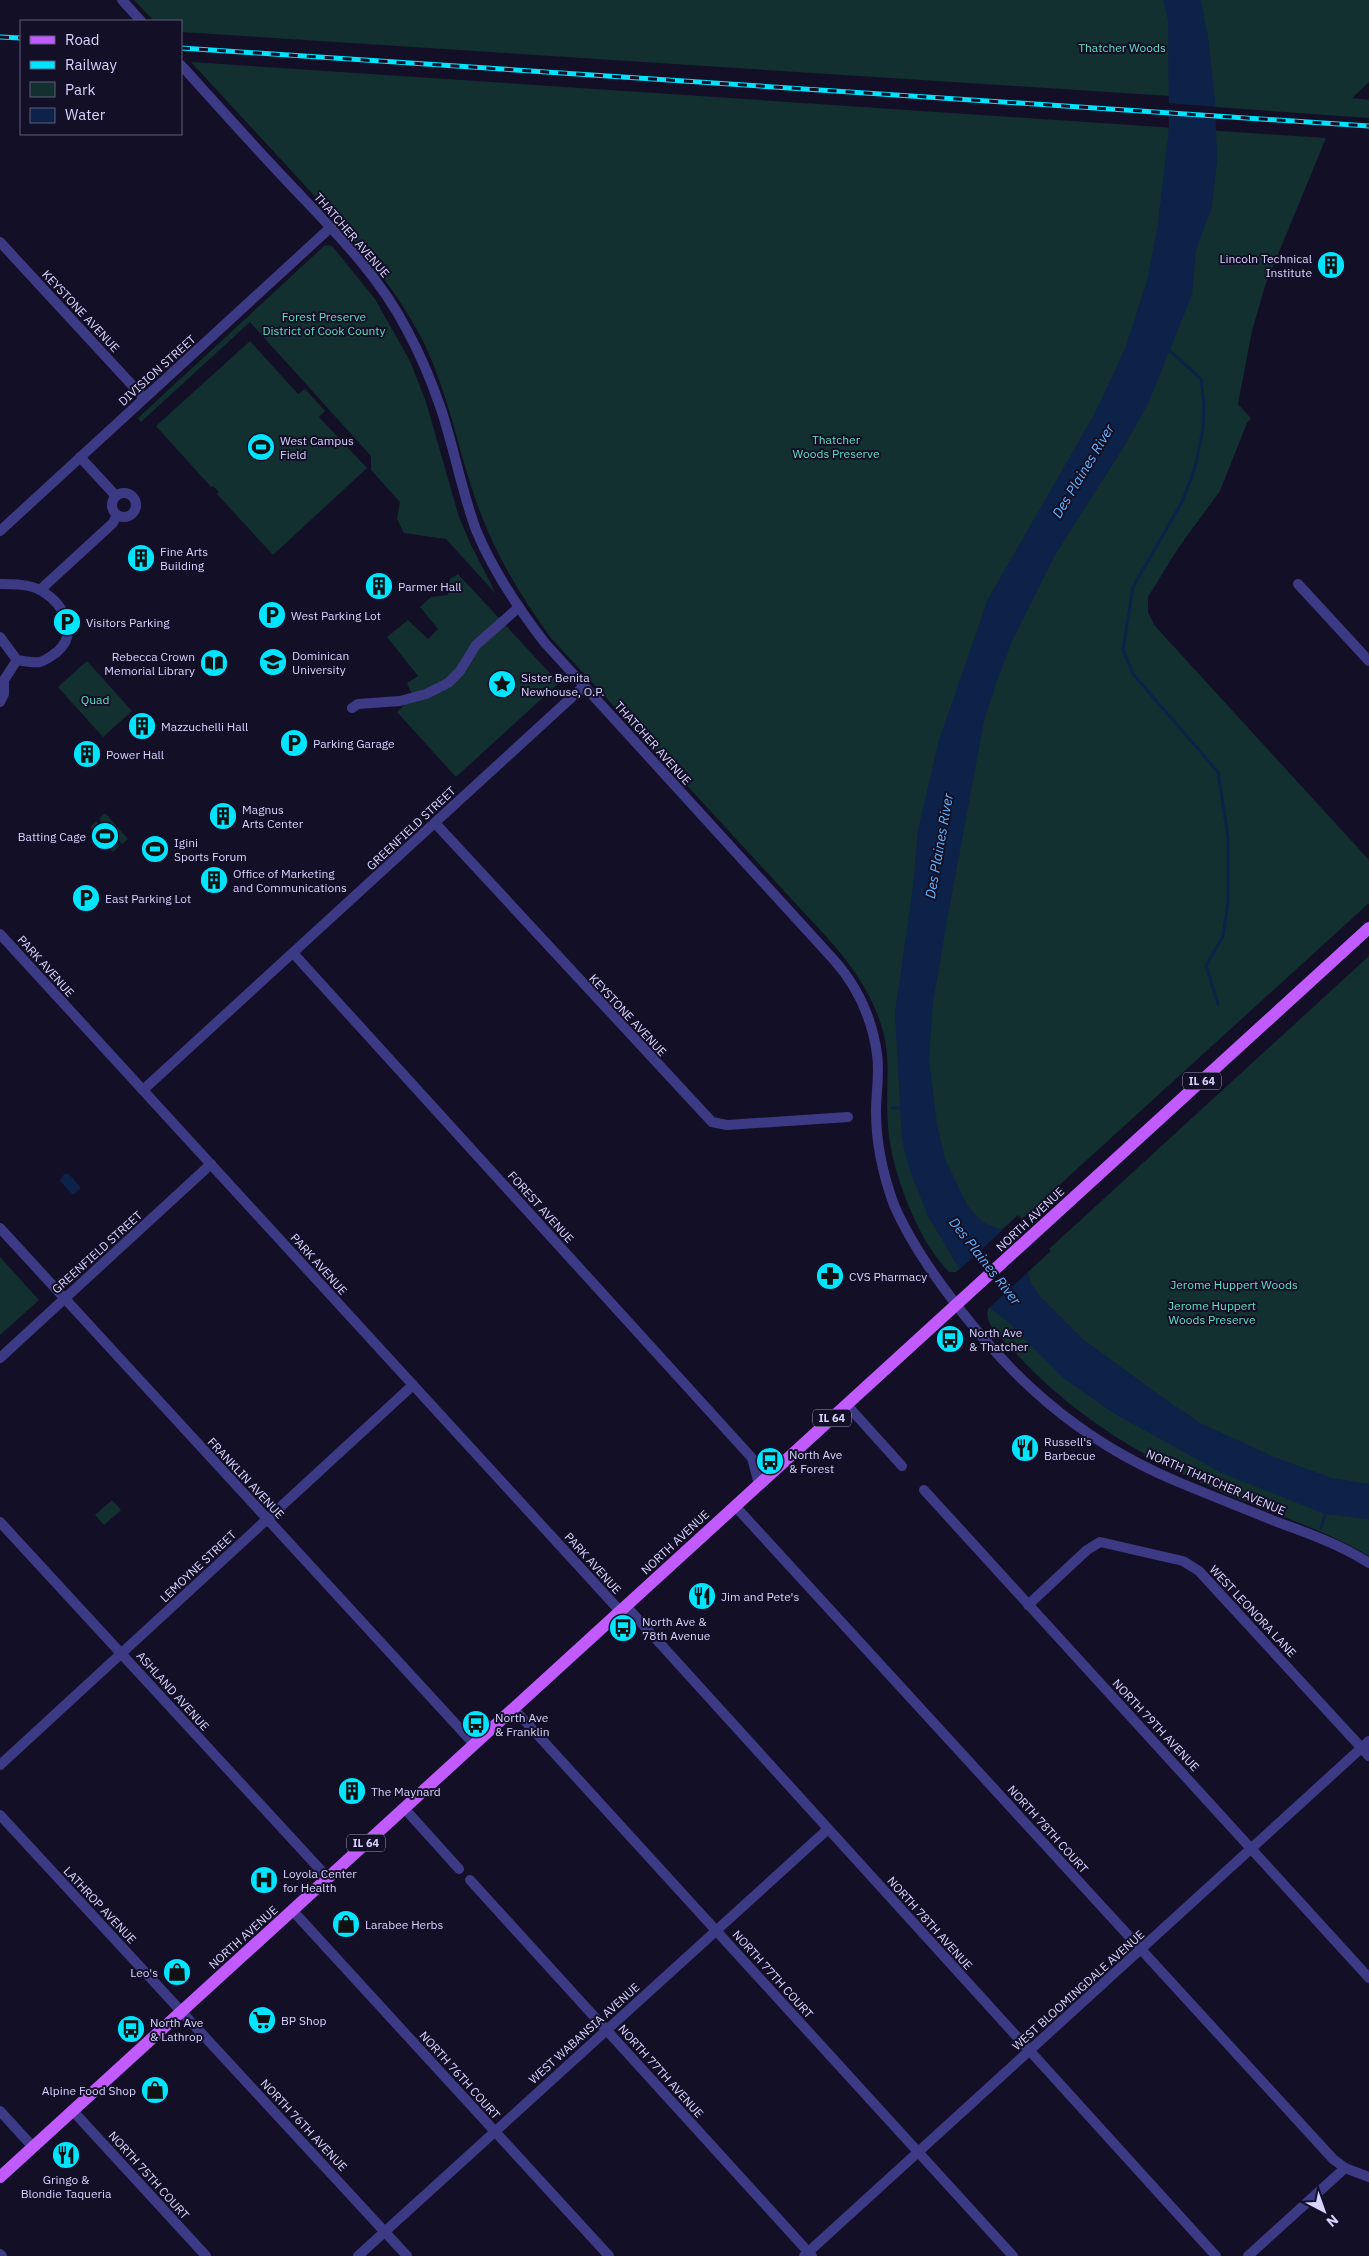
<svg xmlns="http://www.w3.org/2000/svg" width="1369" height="2256" font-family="'IBM Plex Sans',sans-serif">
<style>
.green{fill:#12302f}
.water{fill:#0c2248}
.pier{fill:#130f26}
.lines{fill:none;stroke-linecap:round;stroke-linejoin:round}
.stream{stroke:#0c2248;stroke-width:3}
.minor{stroke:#3d3a85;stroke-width:10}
.major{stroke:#c25bff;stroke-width:12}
.rail-casing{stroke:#00e5ff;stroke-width:5}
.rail{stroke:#130f26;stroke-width:3;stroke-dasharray:9;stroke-linecap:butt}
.labels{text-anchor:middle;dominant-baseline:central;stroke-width:4;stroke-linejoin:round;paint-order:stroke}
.shield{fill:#130f26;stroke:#9e99be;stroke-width:1}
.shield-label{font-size:11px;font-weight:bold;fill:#d9d4ff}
.park-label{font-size:12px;fill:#5fe0c0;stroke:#130f26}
.street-label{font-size:12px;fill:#d9d4ff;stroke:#130f26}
.poi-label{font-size:12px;fill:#d9d4ff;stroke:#130f26;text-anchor:start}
.water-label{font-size:14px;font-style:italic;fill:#62b6ff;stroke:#130f26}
</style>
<rect width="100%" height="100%" fill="#130f26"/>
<g class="green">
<path d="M134,0H1369V82L1352,98L1369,100V118L1215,107V99L181,32V21H154Z"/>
<path d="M191,62L1326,138L1265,286L1252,331L1238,404L1251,418L1247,423L1220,491L1179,547L1148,597V612L1155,626L1369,860V903L1022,1219L1018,1215L956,1272H949C917,1240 891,1170 888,1126C885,1095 891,1065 884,1035C875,999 855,970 832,943L551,638C521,597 495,554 478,506C458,451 449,394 423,341C391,279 346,231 299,179C263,140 227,101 191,62Z"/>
<path d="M329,245L333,247L375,299L410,361L426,402L459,517L470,543L496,594L446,539L404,533L397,519L400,502L371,470V456L250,322L141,422L138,418L324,246Z"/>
<path d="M250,341L298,394L305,389L325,411L319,417L367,468L273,555L217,494L219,492L213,486L211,487L156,426Z"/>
<path d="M458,574L559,683L456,777L397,712L413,697L407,683L418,676L387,637L408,620L428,639L438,629L420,607L431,597L448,595L450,579Z"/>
<path d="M87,661L132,711L103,737L58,687Z"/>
<path d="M105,813L128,839L122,844L99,819Z"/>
<path d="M96,821L119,846L113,852L90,827Z"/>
<path d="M1369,956V1556C1329,1532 1284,1518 1241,1500C1154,1465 1073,1418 1010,1347C1000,1337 982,1322 989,1307L1051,1251L1049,1249Z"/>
<path d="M0,1257L39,1300L0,1335Z"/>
<path d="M112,1500L121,1510L104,1525L95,1515Z"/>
</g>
<g class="water">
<path d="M1163,0H1201L1208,37L1215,99L1217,160L1212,207L1196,250L1192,295L1148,404L1125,445L1055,555L1012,641L997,681L984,721L947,921L933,1003L929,1059L937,1124L945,1159L967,1205L982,1222L1002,1230L1028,1271L1031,1283L1040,1296L1084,1340L1162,1397L1200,1423L1274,1457L1332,1478L1369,1484V1519L1325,1514L1222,1473L1115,1414L1063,1378L1008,1322L989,1307L958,1267L928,1216L909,1168L902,1140L895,1013L913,886L918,830L939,740L988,599L1095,413L1125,349L1147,281L1158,225L1169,127L1168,20Z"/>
<path d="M64,1174H69L81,1188L73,1195L60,1181Z"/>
</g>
<g class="pier">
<path d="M1167,103L1218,107L1219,119L1167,115Z"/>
<path d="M1004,1229L1030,1270L988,1309L958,1271Z"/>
</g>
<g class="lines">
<g class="stream">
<path d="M1167,348L1201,379L1204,404L1203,429L1195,468L1182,502L1133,587L1123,650L1133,674L1218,772L1228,837V903L1223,936L1206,966L1218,1004"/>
<path d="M892,1108H904"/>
<path d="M1321,1528L1326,1511"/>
</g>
<g class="minor">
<path d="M122,0L141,21"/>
<path d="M181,65C216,104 250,142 286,180C330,227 377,272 407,330C420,354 431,380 440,406C454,447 461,489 476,530C493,571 518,608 545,643L834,960C858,987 872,1018 877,1054C880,1073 876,1092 876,1111C876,1142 883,1175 894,1205C907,1235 924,1261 943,1287C1006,1374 1076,1439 1176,1481C1209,1495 1243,1508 1277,1522C1308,1533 1341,1545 1369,1563"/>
<path d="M0,242L144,398"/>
<path d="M80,457L116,496"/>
<circle cx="124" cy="505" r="12"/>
<path d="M0,531L331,227"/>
<path d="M0,584C13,584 30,584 42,591C63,604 80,632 57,652C51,656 47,660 40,662C33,663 24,661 17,660L0,637"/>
<path d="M1298,584L1369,661"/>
<path d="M40,590L113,523L117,515"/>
<path d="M0,702L4,694V680L17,660"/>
<path d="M352,708L358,704L400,701L426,694L448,683L460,671L476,645L519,607"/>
<path d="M435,823L712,1122L727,1125L848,1117"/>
<path d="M0,934L620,1611"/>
<path d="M293,953L752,1458L759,1484"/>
<path d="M143,1090L584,686"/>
<path d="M0,1228L474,1744"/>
<path d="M0,1358L211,1164"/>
<path d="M847,1405L902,1466"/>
<path d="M924,1490L1369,1978"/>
<path d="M735,1506L1333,2159L1345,2168L1369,2177"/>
<path d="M0,1522L328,1878"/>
<path d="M1028,1605L1087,1550L1100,1542L1183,1561L1199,1571L1369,1756"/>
<path d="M626,1606L1216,2256"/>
<path d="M514,1709L1013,2256"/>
<path d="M0,1765L413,1385"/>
<path d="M404,1808L459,1869"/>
<path d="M0,1815L407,2256"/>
<path d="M470,1880L812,2256"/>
<path d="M293,1911L609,2256"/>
<path d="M0,2111L33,2147"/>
<path d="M73,2111L206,2256"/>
<path d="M0,2254L2,2256"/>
<path d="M358,2256L828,1829"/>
<path d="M804,2256L1369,1741"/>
<path d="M1248,2256L1345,2168"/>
</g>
<path class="major" d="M0,2177L1369,928"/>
<defs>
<g id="rail">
<path d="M0,37L21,38"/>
<path d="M181,48L1369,126"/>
</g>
</defs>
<use href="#rail" class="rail-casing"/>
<use href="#rail" class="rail"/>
</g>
<defs>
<symbol id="building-disc" viewBox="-11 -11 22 22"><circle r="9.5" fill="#00e5ff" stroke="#130f26"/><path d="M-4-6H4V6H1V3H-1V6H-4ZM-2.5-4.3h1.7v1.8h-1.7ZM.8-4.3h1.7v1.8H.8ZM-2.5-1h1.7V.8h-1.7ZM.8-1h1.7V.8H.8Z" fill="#111"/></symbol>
<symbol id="stadium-disc" viewBox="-11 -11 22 22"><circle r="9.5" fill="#00e5ff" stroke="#130f26"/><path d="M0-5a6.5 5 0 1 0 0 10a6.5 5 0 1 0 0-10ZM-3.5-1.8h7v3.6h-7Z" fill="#111"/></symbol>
<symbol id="parking-disc" viewBox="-11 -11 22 22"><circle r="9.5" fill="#00e5ff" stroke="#130f26"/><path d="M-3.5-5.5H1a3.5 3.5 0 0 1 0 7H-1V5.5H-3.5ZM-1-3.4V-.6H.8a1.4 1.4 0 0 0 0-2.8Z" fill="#111"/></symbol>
<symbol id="university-disc" viewBox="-11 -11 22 22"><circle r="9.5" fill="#00e5ff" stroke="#130f26"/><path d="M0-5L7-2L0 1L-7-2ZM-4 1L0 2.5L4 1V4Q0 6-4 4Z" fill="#111"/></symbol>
<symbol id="library-disc" viewBox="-11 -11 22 22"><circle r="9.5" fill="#00e5ff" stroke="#130f26"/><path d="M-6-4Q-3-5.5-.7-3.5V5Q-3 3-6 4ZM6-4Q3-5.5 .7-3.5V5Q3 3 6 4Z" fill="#111"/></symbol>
<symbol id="sight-disc" viewBox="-11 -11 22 22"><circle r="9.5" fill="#00e5ff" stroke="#130f26"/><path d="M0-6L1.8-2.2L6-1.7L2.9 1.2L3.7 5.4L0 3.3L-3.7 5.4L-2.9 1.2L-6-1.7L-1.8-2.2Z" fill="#111"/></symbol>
<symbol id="pharmacy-disc" viewBox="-11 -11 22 22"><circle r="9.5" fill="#00e5ff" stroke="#130f26"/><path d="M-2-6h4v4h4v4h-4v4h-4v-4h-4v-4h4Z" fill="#111"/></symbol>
<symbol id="bus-disc" viewBox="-11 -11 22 22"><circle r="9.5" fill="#00e5ff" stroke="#130f26"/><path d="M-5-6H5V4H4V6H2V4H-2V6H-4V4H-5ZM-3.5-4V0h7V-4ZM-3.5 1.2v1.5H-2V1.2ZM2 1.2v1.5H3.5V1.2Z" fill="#111"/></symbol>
<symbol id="restaurant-disc" viewBox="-11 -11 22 22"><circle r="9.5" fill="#00e5ff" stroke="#130f26"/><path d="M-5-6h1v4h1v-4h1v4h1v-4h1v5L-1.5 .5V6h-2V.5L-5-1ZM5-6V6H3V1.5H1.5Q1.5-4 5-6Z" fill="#111"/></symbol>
<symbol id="hospital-disc" viewBox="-11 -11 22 22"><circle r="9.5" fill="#00e5ff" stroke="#130f26"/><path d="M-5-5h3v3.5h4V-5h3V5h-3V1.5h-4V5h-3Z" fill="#111"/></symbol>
<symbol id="shop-disc" viewBox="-11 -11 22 22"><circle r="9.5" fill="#00e5ff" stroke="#130f26"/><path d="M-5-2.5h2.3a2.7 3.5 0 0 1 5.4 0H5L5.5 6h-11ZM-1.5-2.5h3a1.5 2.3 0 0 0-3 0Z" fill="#111"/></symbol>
<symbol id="supermarket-disc" viewBox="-11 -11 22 22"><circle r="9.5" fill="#00e5ff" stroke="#130f26"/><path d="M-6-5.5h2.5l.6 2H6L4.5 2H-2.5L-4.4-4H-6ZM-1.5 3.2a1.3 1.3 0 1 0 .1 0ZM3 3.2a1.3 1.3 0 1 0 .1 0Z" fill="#111"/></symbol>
</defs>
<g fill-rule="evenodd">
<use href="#building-disc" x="1315" y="249" width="32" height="32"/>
<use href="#stadium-disc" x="245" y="431" width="32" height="32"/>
<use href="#building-disc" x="125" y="542" width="32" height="32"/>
<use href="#building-disc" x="363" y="570" width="32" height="32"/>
<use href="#parking-disc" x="256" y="599" width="32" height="32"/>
<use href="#parking-disc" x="51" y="606" width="32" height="32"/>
<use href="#university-disc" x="257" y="646" width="32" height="32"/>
<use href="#library-disc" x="198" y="647" width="32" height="32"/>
<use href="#sight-disc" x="486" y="668" width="32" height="32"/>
<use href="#building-disc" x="126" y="710" width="32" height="32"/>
<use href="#parking-disc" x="278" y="727" width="32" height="32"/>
<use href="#building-disc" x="71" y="738" width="32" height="32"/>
<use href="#building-disc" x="207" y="800" width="32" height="32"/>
<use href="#stadium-disc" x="89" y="820" width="32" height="32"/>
<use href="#stadium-disc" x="139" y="833" width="32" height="32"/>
<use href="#building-disc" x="198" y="864" width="32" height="32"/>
<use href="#parking-disc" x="70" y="882" width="32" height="32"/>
<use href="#pharmacy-disc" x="814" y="1260" width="32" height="32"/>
<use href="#bus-disc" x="934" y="1323" width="32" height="32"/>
<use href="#restaurant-disc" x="1009" y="1432" width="32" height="32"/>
<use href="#bus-disc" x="754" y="1445" width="32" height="32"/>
<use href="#restaurant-disc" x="686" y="1580" width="32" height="32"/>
<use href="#bus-disc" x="607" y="1612" width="32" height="32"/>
<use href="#bus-disc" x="460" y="1708" width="32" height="32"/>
<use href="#building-disc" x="336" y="1775" width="32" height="32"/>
<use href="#hospital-disc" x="248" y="1864" width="32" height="32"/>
<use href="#shop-disc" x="330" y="1908" width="32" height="32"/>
<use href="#shop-disc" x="161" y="1956" width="32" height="32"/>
<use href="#supermarket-disc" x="246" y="2004" width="32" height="32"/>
<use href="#bus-disc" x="115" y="2013" width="32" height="32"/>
<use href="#shop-disc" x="139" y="2074" width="32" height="32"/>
<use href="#restaurant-disc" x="50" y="2139" width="32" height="32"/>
</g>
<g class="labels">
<g class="shield">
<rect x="1183" y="1072.5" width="38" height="17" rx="4"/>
<rect x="813" y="1409.5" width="38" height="17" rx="4"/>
<rect x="347" y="1834.5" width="38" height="17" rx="4"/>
</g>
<g class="shield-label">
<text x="1202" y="1081">IL 64</text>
<text x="832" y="1418">IL 64</text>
<text x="366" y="1843">IL 64</text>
</g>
<g class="park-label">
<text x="1122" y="47">Thatcher Woods</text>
<text x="324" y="316">Forest Preserve<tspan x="324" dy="14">District of Cook County</tspan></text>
<text x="836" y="439">Thatcher<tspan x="836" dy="14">Woods Preserve</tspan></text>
<text x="95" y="699">Quad</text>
<text x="1234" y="1284">Jerome Huppert Woods</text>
<text x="1212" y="1305">Jerome Huppert<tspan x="1212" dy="14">Woods Preserve</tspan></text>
</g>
<g class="street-label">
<text transform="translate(352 235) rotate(49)">THATCHER AVENUE</text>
<text transform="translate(81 311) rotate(47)">KEYSTONE AVENUE</text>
<text transform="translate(157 370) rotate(-42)">DIVISION STREET</text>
<text transform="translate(653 743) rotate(48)">THATCHER AVENUE</text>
<text transform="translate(411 828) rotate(-43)">GREENFIELD STREET</text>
<text transform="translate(46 966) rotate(48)">PARK AVENUE</text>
<text transform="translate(628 1015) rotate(47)">KEYSTONE AVENUE</text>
<text transform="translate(541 1207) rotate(48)">FOREST AVENUE</text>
<text transform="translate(1030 1219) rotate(-43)">NORTH AVENUE</text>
<text transform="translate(97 1252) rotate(-42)">GREENFIELD STREET</text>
<text transform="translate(319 1264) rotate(48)">PARK AVENUE</text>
<text transform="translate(246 1478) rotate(47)">FRANKLIN AVENUE</text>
<text transform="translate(1216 1482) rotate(23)">NORTH THATCHER AVENUE</text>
<text transform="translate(675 1542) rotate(-43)">NORTH AVENUE</text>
<text transform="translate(593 1563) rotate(48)">PARK AVENUE</text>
<text transform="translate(198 1566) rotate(-43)">LEMOYNE STREET</text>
<text transform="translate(1253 1611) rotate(47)">WEST LEONORA LANE</text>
<text transform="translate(173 1691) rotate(48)">ASHLAND AVENUE</text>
<text transform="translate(1156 1725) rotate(47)">NORTH 79TH AVENUE</text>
<text transform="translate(1048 1829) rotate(48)">NORTH 78TH COURT</text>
<text transform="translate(100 1905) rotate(47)">LATHROP AVENUE</text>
<text transform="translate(930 1923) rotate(48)">NORTH 78TH AVENUE</text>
<text transform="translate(243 1937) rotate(-42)">NORTH AVENUE</text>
<text transform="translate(773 1974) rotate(48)">NORTH 77TH COURT</text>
<text transform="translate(1078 1990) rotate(-42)">WEST BLOOMINGDALE AVENUE</text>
<text transform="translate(584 2033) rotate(-42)">WEST WABANSIA AVENUE</text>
<text transform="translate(661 2071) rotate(48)">NORTH 77TH AVENUE</text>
<text transform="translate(460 2075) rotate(48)">NORTH 76TH COURT</text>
<text transform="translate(304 2125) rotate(47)">NORTH 76TH AVENUE</text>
<text transform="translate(149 2175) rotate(48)">NORTH 75TH COURT</text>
</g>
<g class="poi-label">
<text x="1312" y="258" text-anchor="end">Lincoln Technical<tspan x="1312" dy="14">Institute</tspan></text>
<text x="280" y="440">West Campus<tspan x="280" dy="14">Field</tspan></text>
<text x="160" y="551">Fine Arts<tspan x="160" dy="14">Building</tspan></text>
<text x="398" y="586">Parmer Hall</text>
<text x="291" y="615">West Parking Lot</text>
<text x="86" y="622">Visitors Parking</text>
<text x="292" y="655">Dominican<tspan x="292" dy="14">University</tspan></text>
<text x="195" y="656" text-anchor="end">Rebecca Crown<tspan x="195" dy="14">Memorial Library</tspan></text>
<text x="521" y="677">Sister Benita<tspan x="521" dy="14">Newhouse, O.P.</tspan></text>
<text x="161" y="726">Mazzuchelli Hall</text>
<text x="313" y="743">Parking Garage</text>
<text x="106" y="754">Power Hall</text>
<text x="242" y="809">Magnus<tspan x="242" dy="14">Arts Center</tspan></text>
<text x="86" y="836" text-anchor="end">Batting Cage</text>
<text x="174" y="842">Igini<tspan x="174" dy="14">Sports Forum</tspan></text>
<text x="233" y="873">Office of Marketing<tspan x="233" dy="14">and Communications</tspan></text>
<text x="105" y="898">East Parking Lot</text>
<text x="849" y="1276">CVS Pharmacy</text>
<text x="969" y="1332">North Ave<tspan x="969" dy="14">&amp; Thatcher</tspan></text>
<text x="1044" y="1441">Russell's<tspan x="1044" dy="14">Barbecue</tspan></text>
<text x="789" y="1454">North Ave<tspan x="789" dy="14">&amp; Forest</tspan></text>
<text x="721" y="1596">Jim and Pete's</text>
<text x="642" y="1621">North Ave &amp;<tspan x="642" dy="14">78th Avenue</tspan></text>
<text x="495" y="1717">North Ave<tspan x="495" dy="14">&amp; Franklin</tspan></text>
<text x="371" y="1791">The Maynard</text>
<text x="283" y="1873">Loyola Center<tspan x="283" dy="14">for Health</tspan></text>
<text x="365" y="1924">Larabee Herbs</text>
<text x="158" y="1972" text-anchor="end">Leo's</text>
<text x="281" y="2020">BP Shop</text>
<text x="150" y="2022">North Ave<tspan x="150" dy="14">&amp; Lathrop</tspan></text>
<text x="136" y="2090" text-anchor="end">Alpine Food Shop</text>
<text x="66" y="2179" text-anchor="middle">Gringo &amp;<tspan x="66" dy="14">Blondie Taqueria</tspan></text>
</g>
<g class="water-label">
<text transform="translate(1083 471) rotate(-59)">Des Plaines River</text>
<text transform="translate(939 846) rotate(-80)">Des Plaines River</text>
<text transform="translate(985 1261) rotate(52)">Des Plaines River</text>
</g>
</g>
<rect x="20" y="20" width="162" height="115" fill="#130f26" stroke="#625e7d"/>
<rect x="30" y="36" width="25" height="8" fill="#c25bff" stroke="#625e7d"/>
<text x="65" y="45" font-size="15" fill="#d9d4ff">Road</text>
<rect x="30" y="61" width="25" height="8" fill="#00e5ff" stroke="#625e7d"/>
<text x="65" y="70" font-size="15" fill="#d9d4ff">Railway</text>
<rect x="30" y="82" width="25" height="15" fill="#12302f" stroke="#625e7d"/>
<text x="65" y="95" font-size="15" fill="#d9d4ff">Park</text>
<rect x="30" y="108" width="25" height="15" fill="#0c2248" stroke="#625e7d"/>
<text x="65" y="120" font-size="15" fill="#d9d4ff">Water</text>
<g transform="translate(1324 2211) rotate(139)" stroke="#130f26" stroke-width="4" paint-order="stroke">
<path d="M0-4L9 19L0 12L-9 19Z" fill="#d9d4ff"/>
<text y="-8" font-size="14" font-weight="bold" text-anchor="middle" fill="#d9d4ff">N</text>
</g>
</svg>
